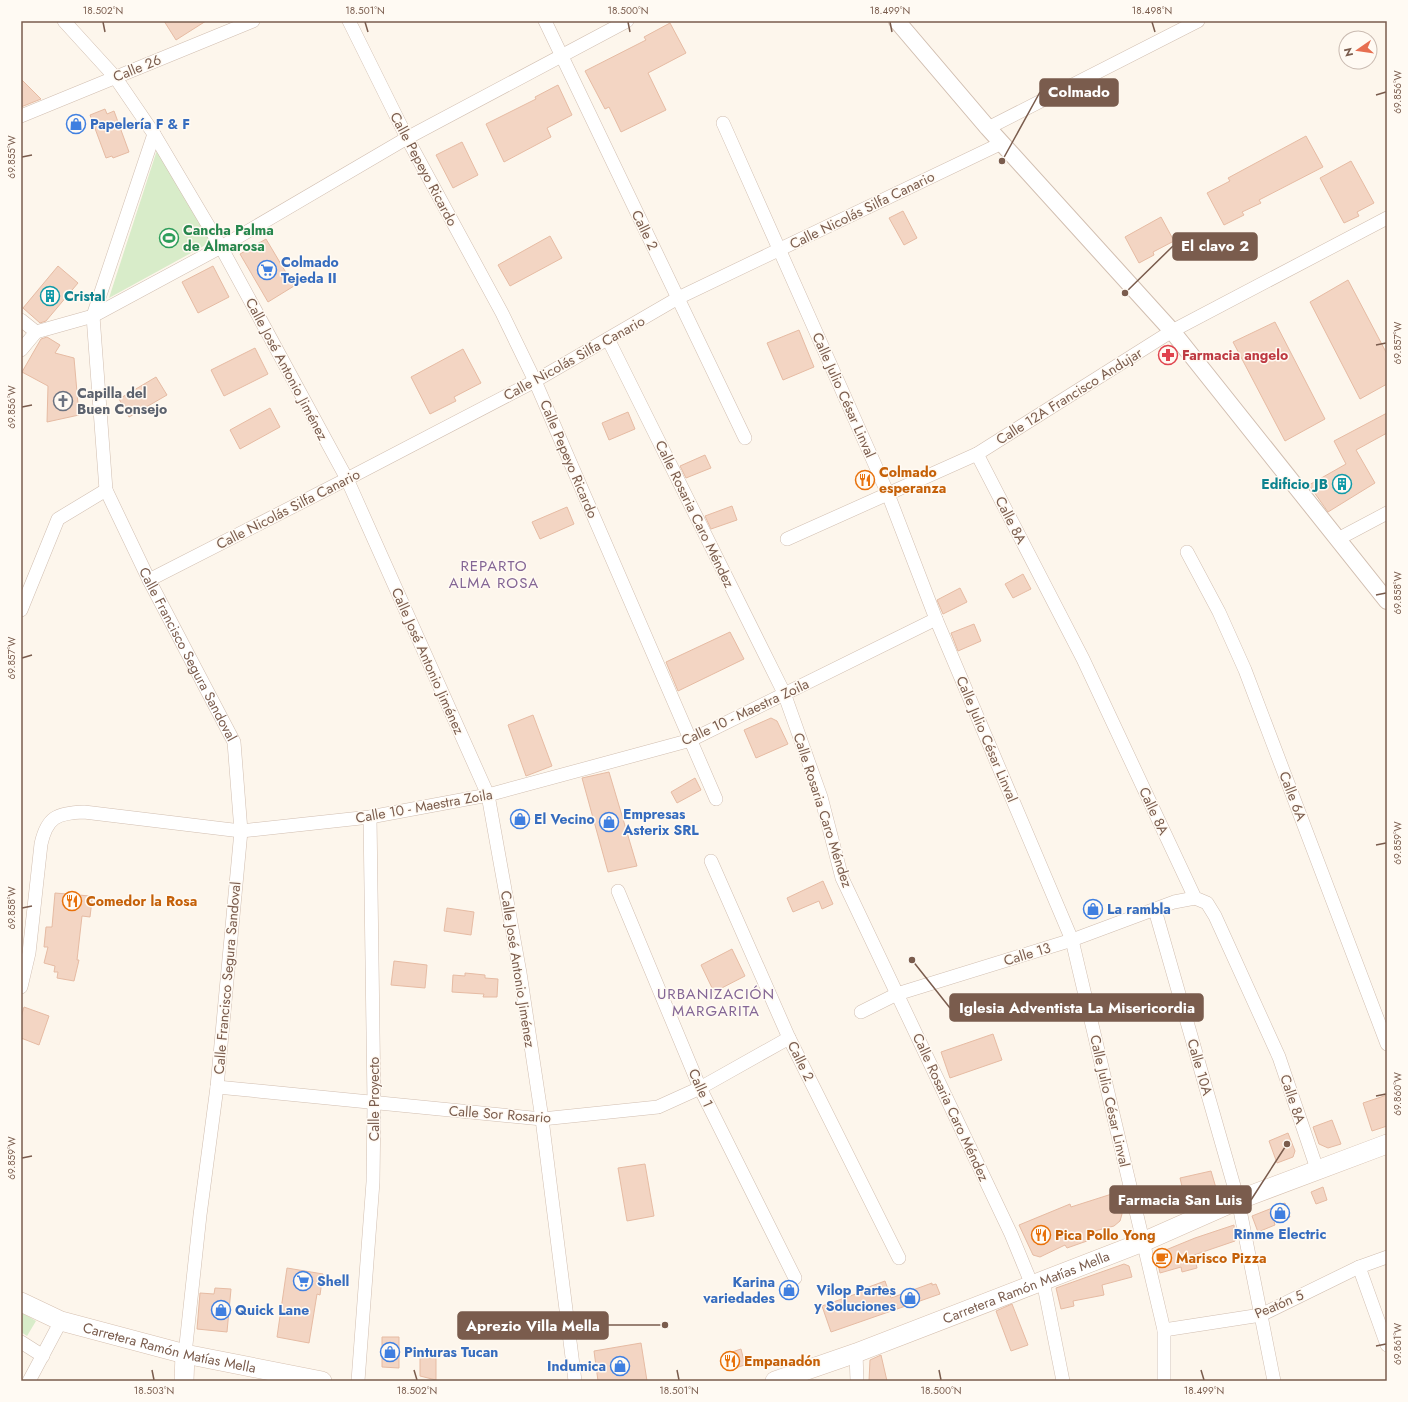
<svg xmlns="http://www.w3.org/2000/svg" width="1408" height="1402" font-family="Jost,sans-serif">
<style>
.green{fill:#d8ecc9}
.building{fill:#f3d5c3;stroke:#e6bba3}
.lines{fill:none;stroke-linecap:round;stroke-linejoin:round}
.minor-casing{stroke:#d1beb0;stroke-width:14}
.tertiary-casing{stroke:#d1beb0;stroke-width:18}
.secondary-casing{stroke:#d6c0b0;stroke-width:20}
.minor{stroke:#fff;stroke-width:13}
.tertiary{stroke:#fff;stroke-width:16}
.secondary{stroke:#fff;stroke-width:19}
.ticks{fill:none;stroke:#7a5c4d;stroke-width:1.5}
.labels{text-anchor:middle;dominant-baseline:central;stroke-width:3;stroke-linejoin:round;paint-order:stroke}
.street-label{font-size:14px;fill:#7a5c4d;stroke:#fffaf3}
.shop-label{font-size:14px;font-weight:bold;fill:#366cbe;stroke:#fffaf3;text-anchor:start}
.leisure-label{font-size:14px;font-weight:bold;fill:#27864d;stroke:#fffaf3;text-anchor:start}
.culture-label{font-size:14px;font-weight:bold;fill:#0d838f;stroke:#fffaf3;text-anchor:start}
.health-label{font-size:14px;font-weight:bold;fill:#be3a42;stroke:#fffaf3;text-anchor:start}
.worship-label{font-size:14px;font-weight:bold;fill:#5b616d;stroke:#fffaf3;text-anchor:start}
.food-label{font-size:14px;font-weight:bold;fill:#c56008;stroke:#fffaf3;text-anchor:start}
.neighbourhood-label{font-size:15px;letter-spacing:1px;fill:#846695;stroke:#fffaf3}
.leader{fill:none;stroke:#7a5c4d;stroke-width:1.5}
.callout-dot{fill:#7a5c4d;stroke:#fffaf3;stroke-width:1.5}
.callout{fill:#7a5c4d;stroke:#7a5c4d;stroke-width:1.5}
.callout-label{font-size:15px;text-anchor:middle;font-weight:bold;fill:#fff}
.neatline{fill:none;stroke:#7a5c4d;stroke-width:1.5}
.ticks-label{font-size:10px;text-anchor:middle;fill:#7a5c4d}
</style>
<rect width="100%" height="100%" fill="#fdf6ec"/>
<g class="green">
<path d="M157,150L211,242L109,298Z"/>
<path d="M21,1312L36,1321L27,1336L21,1332Z"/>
</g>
<g class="building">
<path d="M164,21H206L176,40Z"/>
<path d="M670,23L686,53L648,73L666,110L621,132L609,107L605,109L585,71L646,40L644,37Z"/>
<path d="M21,79L41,99L21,107Z"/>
<path d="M558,85L572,115L547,128L551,137L504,162L486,124L536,99L535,97Z"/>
<path d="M105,109L107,114L114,111L129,152L113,158L112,156L106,158L90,115Z"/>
<path d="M1306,136L1323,167L1259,200L1261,203L1242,212L1244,215L1224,225L1207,193L1230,181L1228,178Z"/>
<path d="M462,142L478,175L453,188L436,155Z"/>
<path d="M1351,161L1374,203L1357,212L1359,216L1344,223L1320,178Z"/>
<path d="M903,211L917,238L904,245L889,218Z"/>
<path d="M1161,217L1174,241L1153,252L1154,255L1139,263L1125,237Z"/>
<path d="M550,236L562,258L510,286L498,265Z"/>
<path d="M266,239L294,286L268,302L240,254Z"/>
<path d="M58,266L78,283L46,321L40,323L23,308Z"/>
<path d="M213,266L229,297L198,313L182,282Z"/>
<path d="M1348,280L1387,354V384L1360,399L1310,302Z"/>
<path d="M1275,322L1325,419L1285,441L1233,342Z"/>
<path d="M799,330L814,367L783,380L767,343Z"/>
<path d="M47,337L60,345L55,353L74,358L79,415L47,422L48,386L22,372L41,339Z"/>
<path d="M255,348L268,374L224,396L211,370Z"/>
<path d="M463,349L481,383L454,397L456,401L430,414L411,377Z"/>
<path d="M156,377L167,395L129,417L119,399Z"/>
<path d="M270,408L280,427L240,449L230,430Z"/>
<path d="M628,412L635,429L609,440L602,423Z"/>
<path d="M1387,413V433L1356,450L1375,483L1328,512L1309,485L1346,464L1334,441Z"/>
<path d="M705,455L711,468L686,478L680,466Z"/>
<path d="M732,506L737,520L711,529L705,516Z"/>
<path d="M567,507L574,524L540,539L532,522Z"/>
<path d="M1023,574L1031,589L1013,598L1005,584Z"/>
<path d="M960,588L967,602L943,614L937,600Z"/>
<path d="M974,624L981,641L958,651L951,633Z"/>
<path d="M730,632L744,659L678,691L666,662Z"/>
<path d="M533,715L552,766L526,776L508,725Z"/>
<path d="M771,718L777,721L788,744L756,758L744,730Z"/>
<path d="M609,772L637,866L608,872L582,778Z"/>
<path d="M695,778L701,790L677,803L671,792Z"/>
<path d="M823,881L833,904L822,909L819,901L793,912L787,898Z"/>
<path d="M55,893L90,896L89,900H92L90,917L82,916L77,960H79L74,981L57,978L58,972H54L55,966L44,963L48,947H44L46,927H52Z"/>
<path d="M447,908L474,912L471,935L444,931Z"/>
<path d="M732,949L745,976L714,992L701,965Z"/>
<path d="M394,961L427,965L425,988L391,985Z"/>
<path d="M465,973L485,975V978L498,979L497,997H483L484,994L452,992L453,975L465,976Z"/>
<path d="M24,1007L49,1016L39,1045L21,1038V1017Z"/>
<path d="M993,1034L1002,1060L950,1078L941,1052Z"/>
<path d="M1387,1095V1126L1372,1131L1363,1103Z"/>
<path d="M1332,1120L1341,1144L1328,1148L1319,1144L1313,1127Z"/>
<path d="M1288,1133L1295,1151L1293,1157L1277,1163L1269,1141Z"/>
<path d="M645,1164L654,1216L627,1221L618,1168Z"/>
<path d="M1211,1171L1216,1188L1185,1199L1180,1178Z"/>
<path d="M1323,1187L1327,1200L1316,1204L1311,1192Z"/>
<path d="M1118,1192L1122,1214L1120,1221L1114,1226L1091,1232L1090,1237L1087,1241L1067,1248L1065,1245L1040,1257L1033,1255L1019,1225L1070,1204L1071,1207Z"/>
<path d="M1285,1203L1290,1217L1274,1222L1275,1225L1258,1232L1252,1216Z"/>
<path d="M1234,1225L1235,1241L1194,1255L1197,1268L1182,1272L1181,1267L1160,1273L1156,1254L1195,1238Z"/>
<path d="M1124,1264L1129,1266L1132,1277L1102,1285L1104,1295L1073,1301L1074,1306L1061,1309L1056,1288Z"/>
<path d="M287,1268L323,1274L320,1295L317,1294L309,1343L277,1337Z"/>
<path d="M885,1281L891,1298L932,1283V1285L936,1284L940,1294L831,1332L822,1306L867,1290L866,1288Z"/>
<path d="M215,1288L231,1289L227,1332L197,1329L200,1293L214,1294Z"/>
<path d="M1012,1304L1028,1345L1011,1351L996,1311Z"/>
<path d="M382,1337H399V1368L382,1367Z"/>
<path d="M641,1343L647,1381H598L594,1351Z"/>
<path d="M741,1349L745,1365L728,1370L723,1355Z"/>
<path d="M881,1355L887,1381H869L870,1360Z"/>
<path d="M420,1358H436V1380L420,1376Z"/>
</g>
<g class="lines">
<defs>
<g id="minor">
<path d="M64,21L115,77L154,134L221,247L347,479L488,795L520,973L542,1119L575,1381"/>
<path d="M349,21L407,138L502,313L535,381L716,799"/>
<path d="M545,21L745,438"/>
<path d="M21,116L253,21"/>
<path d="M723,123L888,494L936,619L1072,940L1164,1330V1381"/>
<path d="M988,128L1198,21"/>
<path id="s1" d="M154,134L93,316L106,490L149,580L234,742L241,831L217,1087L200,1215L185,1354"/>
<path d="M21,320L36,332"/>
<path d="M608,339L784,693L821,797L842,878L1011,1234L1032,1285"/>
<path d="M21,350L36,332L93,316L221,247L407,138L627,21"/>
<path d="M977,454L1083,659L1195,898L1207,903L1215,916L1279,1057L1317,1169"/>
<path d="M787,539L977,454L1172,331L1387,218"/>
<path d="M1338,539L1387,513"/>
<path d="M1187,552L1219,612L1245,670L1387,1044"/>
<path d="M149,580L347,479L535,381L678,298L1002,143"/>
<path d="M21,610L58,519L106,490"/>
<path d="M711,861L789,1038L899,1258"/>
<path d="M618,891L700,1088L795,1278"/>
<path d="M1155,910L1238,1200L1274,1381"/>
<path d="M21,987L29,953L41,844C47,817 57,813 84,812L241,831L370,817L488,795L691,740L936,619"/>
<path d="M861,1012L897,994L1072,940L1174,902L1195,898"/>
<path d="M217,1087L542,1119L658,1107L700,1088L789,1038"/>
<path d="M1359,1267L1387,1345"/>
<path d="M1043,1281L1063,1381"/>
<path d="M1164,1330L1261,1315L1359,1267L1387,1257"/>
<path d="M21,1342L43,1356"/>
<path d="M856,1353L857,1381"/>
<path d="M29,1381L61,1321"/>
<path d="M358,1381L373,1182L374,1103L370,817"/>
</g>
<path id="tertiary" d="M897,21L988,128L1172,331L1387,601"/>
<g id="secondary">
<path id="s2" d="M21,1302L61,1321L185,1354L322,1381"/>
<path d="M184,1381L185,1354"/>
<path id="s3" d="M775,1381L856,1353L1032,1285L1143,1242L1238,1200L1387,1144"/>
</g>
</defs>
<use href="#minor" class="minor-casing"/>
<use href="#tertiary" class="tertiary-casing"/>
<use href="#secondary" class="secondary-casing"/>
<use href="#minor" class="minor"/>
<use href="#tertiary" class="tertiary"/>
<use href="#secondary" class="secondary"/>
</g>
<path class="ticks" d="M103,22L105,32M365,22L368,32M628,22L630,32M890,22L892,32M1152,22L1155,32M1376,95L1386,92M22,157L32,155M1376,345L1386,343M22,407L32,405M1376,595L1386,593M22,658L32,655M1376,845L1386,843M22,908L32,906M1376,1096L1386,1094M22,1158L32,1156M1376,1346L1386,1344M152,1370L154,1380M414,1370L417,1380M677,1370L679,1380M939,1370L941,1380M1201,1370L1204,1380"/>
<defs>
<symbol id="shop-ring" viewBox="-11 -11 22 22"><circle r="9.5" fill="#fffaf3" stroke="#3f7fe0" stroke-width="1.5"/><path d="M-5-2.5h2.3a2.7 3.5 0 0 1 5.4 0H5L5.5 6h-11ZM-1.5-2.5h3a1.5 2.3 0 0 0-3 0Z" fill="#3f7fe0"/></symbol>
<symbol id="stadium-ring" viewBox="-11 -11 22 22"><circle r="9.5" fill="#fffaf3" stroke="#2e9e5b" stroke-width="1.5"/><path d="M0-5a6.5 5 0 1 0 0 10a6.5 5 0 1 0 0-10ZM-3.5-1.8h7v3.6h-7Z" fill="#2e9e5b"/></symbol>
<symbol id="supermarket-ring" viewBox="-11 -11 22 22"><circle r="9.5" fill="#fffaf3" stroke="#3f7fe0" stroke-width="1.5"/><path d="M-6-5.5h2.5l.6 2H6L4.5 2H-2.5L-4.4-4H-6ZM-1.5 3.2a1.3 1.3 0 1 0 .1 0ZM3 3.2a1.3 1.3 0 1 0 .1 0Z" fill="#3f7fe0"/></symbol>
<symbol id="building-ring" viewBox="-11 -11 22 22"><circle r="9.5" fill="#fffaf3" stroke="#0f9aa8" stroke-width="1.5"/><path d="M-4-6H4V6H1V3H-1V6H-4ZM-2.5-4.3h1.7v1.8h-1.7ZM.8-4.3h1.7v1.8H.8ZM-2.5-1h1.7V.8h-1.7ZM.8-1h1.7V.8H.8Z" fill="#0f9aa8"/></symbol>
<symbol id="pharmacy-ring" viewBox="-11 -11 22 22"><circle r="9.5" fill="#fffaf3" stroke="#e0444e" stroke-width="1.5"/><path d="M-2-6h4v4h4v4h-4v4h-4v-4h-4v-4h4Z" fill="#e0444e"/></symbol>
<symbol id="church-ring" viewBox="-11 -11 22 22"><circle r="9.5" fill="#fffaf3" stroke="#6b7280" stroke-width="1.5"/><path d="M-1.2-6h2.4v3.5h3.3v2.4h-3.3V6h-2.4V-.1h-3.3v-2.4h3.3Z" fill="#6b7280"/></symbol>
<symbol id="restaurant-ring" viewBox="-11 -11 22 22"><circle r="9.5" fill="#fffaf3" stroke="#e8710a" stroke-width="1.5"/><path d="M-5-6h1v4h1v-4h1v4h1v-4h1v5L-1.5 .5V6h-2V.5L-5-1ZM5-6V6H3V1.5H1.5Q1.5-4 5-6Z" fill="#e8710a"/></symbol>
<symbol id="cafe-ring" viewBox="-11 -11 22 22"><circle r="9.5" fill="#fffaf3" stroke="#e8710a" stroke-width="1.5"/><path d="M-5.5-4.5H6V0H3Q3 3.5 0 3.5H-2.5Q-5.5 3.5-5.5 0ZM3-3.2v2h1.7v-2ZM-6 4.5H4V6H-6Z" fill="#e8710a"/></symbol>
</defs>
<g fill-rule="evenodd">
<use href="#shop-ring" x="65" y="113" width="22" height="22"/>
<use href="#stadium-ring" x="158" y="227" width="22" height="22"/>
<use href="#supermarket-ring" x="256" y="259" width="22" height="22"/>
<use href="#building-ring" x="39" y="285" width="22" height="22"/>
<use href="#pharmacy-ring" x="1157" y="344" width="22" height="22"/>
<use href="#church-ring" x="52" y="390" width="22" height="22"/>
<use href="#restaurant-ring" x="854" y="469" width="22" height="22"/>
<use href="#building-ring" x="1331" y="473" width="22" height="22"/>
<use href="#shop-ring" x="509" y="808" width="22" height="22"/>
<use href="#shop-ring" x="598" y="811" width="22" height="22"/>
<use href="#restaurant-ring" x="61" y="890" width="22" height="22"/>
<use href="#shop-ring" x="1082" y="898" width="22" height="22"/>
<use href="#shop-ring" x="1269" y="1202" width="22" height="22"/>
<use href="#restaurant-ring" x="1030" y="1224" width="22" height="22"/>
<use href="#cafe-ring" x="1151" y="1247" width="22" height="22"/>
<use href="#supermarket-ring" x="292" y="1270" width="22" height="22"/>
<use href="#shop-ring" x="778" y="1279" width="22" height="22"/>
<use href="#shop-ring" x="899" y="1287" width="22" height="22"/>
<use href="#shop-ring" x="210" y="1299" width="22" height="22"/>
<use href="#shop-ring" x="379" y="1341" width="22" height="22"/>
<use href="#restaurant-ring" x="719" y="1350" width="22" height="22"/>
<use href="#shop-ring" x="609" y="1355" width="22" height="22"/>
</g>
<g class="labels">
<g class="street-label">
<text transform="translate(137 68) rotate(-22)">Calle 26</text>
<text transform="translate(424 169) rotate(62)">Calle Pepeyo Ricardo</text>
<text transform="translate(862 210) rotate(-26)">Calle Nicolás Silfa Canario</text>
<text transform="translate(645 230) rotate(64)">Calle 2</text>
<text transform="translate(574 358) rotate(-29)">Calle Nicolás Silfa Canario</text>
<text transform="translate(287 369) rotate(62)">Calle José Antonio Jiménez</text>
<text transform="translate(844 395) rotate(66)">Calle Julio César Linval</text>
<text transform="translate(1069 396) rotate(-32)">Calle 12A Francisco Andujar</text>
<text transform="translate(569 459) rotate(67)">Calle Pepeyo Ricardo</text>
<text transform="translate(288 509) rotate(-27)">Calle Nicolás Silfa Canario</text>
<text transform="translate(695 514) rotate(64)">Calle Rosaria Caro Méndez</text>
<text transform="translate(1011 520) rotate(63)">Calle 8A</text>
<text stroke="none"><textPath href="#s1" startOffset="550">Calle Francisco Segura Sandoval</textPath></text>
<text transform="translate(428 661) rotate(66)">Calle José Antonio Jiménez</text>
<text transform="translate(745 712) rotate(-25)">Calle 10 - Maestra Zoila</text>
<text transform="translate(987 739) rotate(67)">Calle Julio César Linval</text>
<text transform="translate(1293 796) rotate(69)">Calle 6A</text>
<text transform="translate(424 806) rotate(-10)">Calle 10 - Maestra Zoila</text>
<text transform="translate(823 810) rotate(72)">Calle Rosaria Caro Méndez</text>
<text transform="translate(1154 811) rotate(65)">Calle 8A</text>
<text transform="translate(1027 954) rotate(-17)">Calle 13</text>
<text transform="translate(518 969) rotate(81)">Calle José Antonio Jiménez</text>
<text transform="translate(227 978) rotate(-85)">Calle Francisco Segura Sandoval</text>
<text transform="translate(801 1061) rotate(64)">Calle 2</text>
<text transform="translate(1200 1067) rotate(74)">Calle 10A</text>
<text transform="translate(701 1088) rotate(66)">Calle 1</text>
<text transform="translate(374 1099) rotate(-90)">Calle Proyecto</text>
<text transform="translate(1293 1099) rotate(71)">Calle 8A</text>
<text transform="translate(1110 1101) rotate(77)">Calle Julio César Linval</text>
<text transform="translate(951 1107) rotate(65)">Calle Rosaria Caro Méndez</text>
<text transform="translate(500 1114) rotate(4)">Calle Sor Rosario</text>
<text stroke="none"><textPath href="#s3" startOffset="268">Carretera Ramón Matías Mella</textPath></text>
<text transform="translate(1279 1304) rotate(-23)">Peatón 5</text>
<text stroke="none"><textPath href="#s2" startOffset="156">Carretera Ramón Matías Mella</textPath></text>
</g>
<g class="shop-label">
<text x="90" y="124">Papelería F &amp; F</text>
<text x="281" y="262">Colmado<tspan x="281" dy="16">Tejeda II</tspan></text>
<text x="623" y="814">Empresas<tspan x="623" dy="16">Asterix SRL</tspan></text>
<text x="534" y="819">El Vecino</text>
<text x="1107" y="909">La rambla</text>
<text x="1280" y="1234" text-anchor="middle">Rinme Electric</text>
<text x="317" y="1281">Shell</text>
<text x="775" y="1282" text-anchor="end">Karina<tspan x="775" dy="16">variedades</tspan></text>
<text x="896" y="1290" text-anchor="end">Vilop Partes<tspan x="896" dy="16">y Soluciones</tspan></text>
<text x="235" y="1310">Quick Lane</text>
<text x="404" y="1352">Pinturas Tucan</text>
<text x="606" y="1366" text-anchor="end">Indumica</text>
</g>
<g class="leisure-label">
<text x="183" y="230">Cancha Palma<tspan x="183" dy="16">de Almarosa</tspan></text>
</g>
<g class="culture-label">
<text x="64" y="296">Cristal</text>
<text x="1328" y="484" text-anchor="end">Edificio JB</text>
</g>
<g class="health-label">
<text x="1182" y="355">Farmacia angelo</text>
</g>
<g class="worship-label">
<text x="77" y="393">Capilla del<tspan x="77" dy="16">Buen Consejo</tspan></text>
</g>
<g class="food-label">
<text x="879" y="472">Colmado<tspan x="879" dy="16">esperanza</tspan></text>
<text x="86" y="901">Comedor la Rosa</text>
<text x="1055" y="1235">Pica Pollo Yong</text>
<text x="1176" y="1258">Marisco Pizza</text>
<text x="744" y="1361">Empanadón</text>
</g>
<g class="neighbourhood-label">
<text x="494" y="566">REPARTO<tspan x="494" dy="17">ALMA ROSA</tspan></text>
<text x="716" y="994">URBANIZACIÓN<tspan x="716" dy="17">MARGARITA</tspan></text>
</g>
</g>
<path class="leader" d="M1002 161L1040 92M1125 293L1173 246M912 960L950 1008M1287 1144L1251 1200M665 1325L608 1325"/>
<g class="callout-dot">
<circle cx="1002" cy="161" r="4"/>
<circle cx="1125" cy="293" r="4"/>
<circle cx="912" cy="960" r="4"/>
<circle cx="1287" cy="1144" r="4"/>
<circle cx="665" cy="1325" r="4"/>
</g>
<g class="callout">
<rect x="1040" y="79" width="78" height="27" rx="4"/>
<rect x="1173" y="233" width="84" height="27" rx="4"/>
<rect x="950" y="994" width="253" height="27" rx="4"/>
<rect x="1110" y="1186" width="141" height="27" rx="4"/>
<rect x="458" y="1312" width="150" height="27" rx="4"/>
</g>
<g class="callout-label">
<text x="1079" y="97">Colmado</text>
<text x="1215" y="251">El clavo 2</text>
<text x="1077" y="1013">Iglesia Adventista La Misericordia</text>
<text x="1180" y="1205">Farmacia San Luis</text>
<text x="533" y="1331">Aprezio Villa Mella</text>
</g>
<rect width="1408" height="1402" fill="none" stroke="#fffaf3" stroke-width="44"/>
<g transform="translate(1358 50) rotate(257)"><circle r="19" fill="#fffaf3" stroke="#cabbb1"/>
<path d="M0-3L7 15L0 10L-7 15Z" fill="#e76f51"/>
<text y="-6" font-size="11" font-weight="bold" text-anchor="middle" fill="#7a5c4d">N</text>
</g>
<rect x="22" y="22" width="1364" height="1358" class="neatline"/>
<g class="ticks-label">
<text x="103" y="14">18.502°N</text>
<text x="365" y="14">18.501°N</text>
<text x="628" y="14">18.500°N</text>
<text x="890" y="14">18.499°N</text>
<text x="1152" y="14">18.498°N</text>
<text transform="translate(1397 92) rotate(-90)" y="4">69.856°W</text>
<text transform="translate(11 157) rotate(-90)" y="4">69.855°W</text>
<text transform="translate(1397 343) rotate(-90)" y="4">69.857°W</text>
<text transform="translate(11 407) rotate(-90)" y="4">69.856°W</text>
<text transform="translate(1397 593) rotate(-90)" y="4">69.858°W</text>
<text transform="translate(11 658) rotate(-90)" y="4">69.857°W</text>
<text transform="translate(1397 843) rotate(-90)" y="4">69.859°W</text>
<text transform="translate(11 908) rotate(-90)" y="4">69.858°W</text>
<text transform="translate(1397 1094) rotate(-90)" y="4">69.860°W</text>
<text transform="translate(11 1158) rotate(-90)" y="4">69.859°W</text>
<text transform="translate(1397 1344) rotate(-90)" y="4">69.861°W</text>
<text x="154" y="1394">18.503°N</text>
<text x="417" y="1394">18.502°N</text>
<text x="679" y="1394">18.501°N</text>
<text x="941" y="1394">18.500°N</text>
<text x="1204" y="1394">18.499°N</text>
</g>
</svg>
